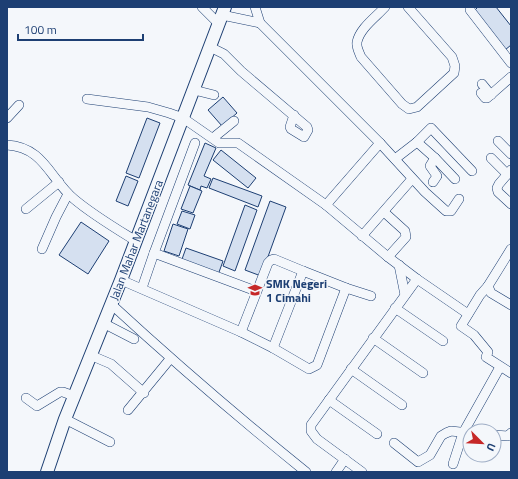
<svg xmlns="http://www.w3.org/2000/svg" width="518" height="479" font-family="'Titillium Web',sans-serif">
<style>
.building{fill:#d5e0f0;stroke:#1d3f73}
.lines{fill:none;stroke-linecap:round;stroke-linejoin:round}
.minor-casing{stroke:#1d3f73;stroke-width:10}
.major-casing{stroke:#1d3f73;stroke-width:14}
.minor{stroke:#f4f7fb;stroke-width:9}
.major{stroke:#f4f7fb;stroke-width:12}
.labels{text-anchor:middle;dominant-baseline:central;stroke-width:3;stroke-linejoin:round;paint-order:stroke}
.street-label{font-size:12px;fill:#1d3f73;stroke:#f4f7fb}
.poi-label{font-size:12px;font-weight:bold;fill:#1d3f73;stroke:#f4f7fb;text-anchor:start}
</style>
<rect width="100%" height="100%" fill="#f4f7fb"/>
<g class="building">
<path d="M478,7H496L511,26V45L505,50L475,10Z"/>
<path d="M223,97L237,113L222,126L208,110Z"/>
<path d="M147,118L160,123L139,178L126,173Z"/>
<path d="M205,143L216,148L204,176L211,179L207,188L201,186L200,190L188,185Z"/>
<path d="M221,150L256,178L248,188L213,160Z"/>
<path d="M126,176L138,181L128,206L116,201Z"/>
<path d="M213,178L262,196L258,207L209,188Z"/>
<path d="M190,186L202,191L193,213L181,209Z"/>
<path d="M270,201L286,207L261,276L245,270Z"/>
<path d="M245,205L257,210L235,271L223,266Z"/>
<path d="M182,211L195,215L190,229L177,224Z"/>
<path d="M81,222L109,241L88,274L59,255Z"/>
<path d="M173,224L188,229L179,256L164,251Z"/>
<path d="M186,248L223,261L218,275L181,262Z"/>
</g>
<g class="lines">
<defs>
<g id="minor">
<path d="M202,7L219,24"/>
<path d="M255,7L260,23L380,143L425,192L446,211H451L459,199"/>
<path d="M385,7C376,17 360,28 357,42C356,47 359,52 361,57L402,104L409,109L417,107L454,73L455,66L452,57L408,7"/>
<path d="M470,7V10L511,63"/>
<path d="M222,15L260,23"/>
<path d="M210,47L224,54L241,71L307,127L308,130L304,137L291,129L290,127L294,115"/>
<path d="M482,84L491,95"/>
<path d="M194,90L214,95"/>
<path d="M481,93L485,98H487L511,77"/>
<path d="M87,99L148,107L169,113L183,118L219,143H238L326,205L388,257L417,279L468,314"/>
<path d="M7,118L19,105"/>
<path d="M213,138L234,121"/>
<path d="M498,141L511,154"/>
<path d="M417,142L435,158"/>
<path d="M195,143L154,253L256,291"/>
<path d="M7,145C44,147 50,179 74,199C93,215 115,228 136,241"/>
<path d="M491,158L507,174"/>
<path d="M395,159L417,142L431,128L472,171"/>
<path d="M511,170L499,184L497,188L498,192L511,204"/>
<path d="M433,182L437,176L430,166L435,158L455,179"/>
<path d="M326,205L380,143"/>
<path d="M26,209L59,182"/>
<path d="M384,212L405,231L406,237L388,257"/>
<path d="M362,236L412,179"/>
<path d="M42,249L56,217L68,194"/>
<path d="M511,249L488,286L491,293L511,305"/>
<path d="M399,265L405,295"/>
<path d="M121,280L241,332L273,348L309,369L317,365L346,288L371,296"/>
<path d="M488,286L480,295L461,326L474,335L488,352L486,357L511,373"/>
<path d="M142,288L154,253"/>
<path d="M111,304C174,362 239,418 306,472"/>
<path d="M395,308L443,341"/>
<path d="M103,323L134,339"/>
<path d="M241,332L268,263L271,260L274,259L303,271"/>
<path d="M373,338L423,373"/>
<path d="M273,348L303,271L346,288"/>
<path d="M90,355L111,364L144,393"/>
<path d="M351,369L402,405"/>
<path d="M26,398L37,406L60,392H63L74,396"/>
<path d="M329,400L377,434"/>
<path d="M128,410L170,359"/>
<path d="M65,419L110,442"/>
<path d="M494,435L508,436L511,433"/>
<path d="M394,443L418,462L430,455L441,436L446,433L451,431L469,433"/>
<path d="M453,464L463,433L500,367"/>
<path d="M336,472L345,459"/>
<path d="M362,472L317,439L311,431V425L417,279"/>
</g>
<path id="major" d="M47,472L65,419L121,280L225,7"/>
</defs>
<use href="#minor" class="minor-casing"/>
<use href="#major" class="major-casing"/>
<use href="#minor" class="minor"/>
<use href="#major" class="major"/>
</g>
<defs>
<symbol id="school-bare" viewBox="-9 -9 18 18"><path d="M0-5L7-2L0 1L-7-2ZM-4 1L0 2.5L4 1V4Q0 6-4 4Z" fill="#c62828" stroke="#f4f7fb" stroke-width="2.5" paint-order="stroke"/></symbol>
</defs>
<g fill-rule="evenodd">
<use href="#school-bare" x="245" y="280" width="20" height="20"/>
</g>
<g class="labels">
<g class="street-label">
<text transform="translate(136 240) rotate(-69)">Jalan Mahar Martanegara</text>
</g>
<g class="poi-label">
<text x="266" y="283">SMK Negeri<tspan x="266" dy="14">1 Cimahi</tspan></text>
</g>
</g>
<rect width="518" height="479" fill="none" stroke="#1d3f73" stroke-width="16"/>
<g transform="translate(482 443) rotate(114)"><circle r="19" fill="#f4f7fb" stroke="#9eadc5"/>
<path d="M0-3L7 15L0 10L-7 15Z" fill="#c62828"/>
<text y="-6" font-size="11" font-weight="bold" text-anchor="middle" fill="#1d3f73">U</text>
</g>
<path d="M18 34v6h125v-6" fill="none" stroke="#1d3f73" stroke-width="2"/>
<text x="24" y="34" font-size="12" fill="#1d3f73" stroke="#f4f7fb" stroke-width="3" paint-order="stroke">100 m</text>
</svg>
